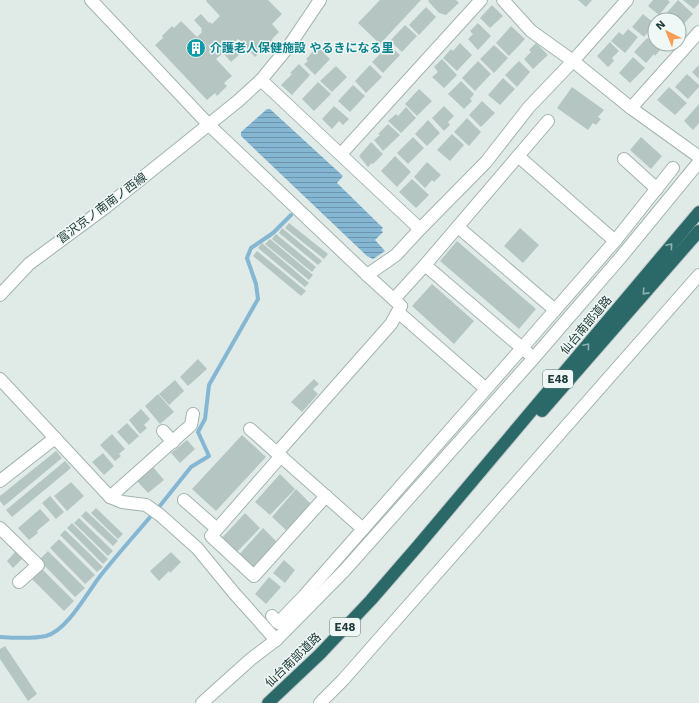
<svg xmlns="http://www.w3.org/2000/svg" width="699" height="703" font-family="'Work Sans','Noto Sans JP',sans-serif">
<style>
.water{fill:url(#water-rules)}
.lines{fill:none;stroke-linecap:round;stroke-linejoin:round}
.stream{stroke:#85b6d2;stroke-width:4}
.building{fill:#b5c6c2}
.minor-casing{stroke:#a3b3b0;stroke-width:14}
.highway-casing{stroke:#c1c8c8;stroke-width:14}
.minor{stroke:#fff;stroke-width:12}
.highway{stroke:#2b6969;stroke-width:12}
.oneway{stroke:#8eb0af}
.labels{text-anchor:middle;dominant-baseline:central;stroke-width:3;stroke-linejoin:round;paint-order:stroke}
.shield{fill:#f0f8f5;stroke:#5e7472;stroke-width:1}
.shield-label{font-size:11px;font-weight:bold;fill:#203c3a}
.culture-label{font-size:12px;font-weight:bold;fill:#0d838f;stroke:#f0f8f5;text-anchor:start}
.street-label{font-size:12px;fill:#203c3a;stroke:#f0f8f5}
</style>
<defs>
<pattern id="water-rules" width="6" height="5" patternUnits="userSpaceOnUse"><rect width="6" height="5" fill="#85b6d2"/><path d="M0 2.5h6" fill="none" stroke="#6c95ab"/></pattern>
</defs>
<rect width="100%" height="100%" fill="#e0ebe8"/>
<path class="water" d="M267,109H270L343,176L337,183L383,228L381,230L383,232L375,240L385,251L373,259L367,256L241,136V132Z"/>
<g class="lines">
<g class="stream">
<path d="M159,507L191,467L209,456L198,432L205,419L209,385L258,299L256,284L247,258L251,248L273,233L291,215"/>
<path d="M0,637C15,638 32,639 46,636C68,630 88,591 101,575C117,555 134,536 151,516"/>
</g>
</g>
<g class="building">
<path d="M207,0H268L282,14L272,24L279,32L272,39L275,43L264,53L262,50L255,57L238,39L231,45L240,54L231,62L223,53L216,59L232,76L224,83L227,86L217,96L215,93L207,100L155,45L163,38L162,36L172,26L174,28L181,21L197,37L202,32L201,30L202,29L194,20L201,14L209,23L210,22L212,24L220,16L206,1Z"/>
<path d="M380,0H421L380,44L358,23Z"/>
<path d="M429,0H456L459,3L446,15L439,13L428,1Z"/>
<path d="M578,0H592L586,7Z"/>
<path d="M653,0H668L670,2L659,15L648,6Z"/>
<path d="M678,0L693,14L679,29V20H668L664,16Z"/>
<path d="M683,0H699V3L694,9Z"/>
<path d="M492,5L503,16L490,28L480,18Z"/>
<path d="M426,7L436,17L419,35L409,25Z"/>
<path d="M643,14L655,24L644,37L632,27Z"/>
<path d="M478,23L491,36L478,50L468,39L473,34L470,31Z"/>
<path d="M405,25L417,36L402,52L390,41Z"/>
<path d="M511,26L525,39L509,56L496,43Z"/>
<path d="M628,29L638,37L625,53L611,41L619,32L623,35Z"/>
<path d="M647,38L660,50L655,56L654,54L646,63L634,52Z"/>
<path d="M610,42L619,51L612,58L614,61L608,67L597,56Z"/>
<path d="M460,43L472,55L457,71L443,58L451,49L453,51Z"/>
<path d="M536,43L548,55L533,69L524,59L531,52L529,50Z"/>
<path d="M658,44H671L665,50Z"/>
<path d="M389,45L400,55L383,73L372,62Z"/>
<path d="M494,45L508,58L494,73L480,59Z"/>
<path d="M316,48L318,50L320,49L330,59L315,75L304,64L308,61L306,59Z"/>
<path d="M633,57L645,68L630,83L619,73Z"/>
<path d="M442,59L457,75L444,88L432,77L438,72L434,67Z"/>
<path d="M478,61L491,74L475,91L462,78Z"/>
<path d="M519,61L530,72L517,87L505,75Z"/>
<path d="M299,64L310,75L292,95L281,85L292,74L290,73Z"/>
<path d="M370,65L382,77L366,93L355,81Z"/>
<path d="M699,65V79L692,72Z"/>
<path d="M336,66L347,77L332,92L320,81Z"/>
<path d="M687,74L699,85V87L688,99L675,87Z"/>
<path d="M503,78L515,89L500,105L488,95Z"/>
<path d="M461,81L474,94L470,99L472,101L464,109L448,94Z"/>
<path d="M318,82L331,94L314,111L302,99Z"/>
<path d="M353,85L365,96L350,112L338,101Z"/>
<path d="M572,87L604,110L598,117L601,119L596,125L593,123L588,130L557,108Z"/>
<path d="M669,87L687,103L675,115L657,100Z"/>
<path d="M419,89L432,101L417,116L405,104Z"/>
<path d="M482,101L495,113L481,127L469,115Z"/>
<path d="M699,104V123L693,130L684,121Z"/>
<path d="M334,106L349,119L343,125L339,121L332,129L322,119Z"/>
<path d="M444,106L454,116L448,122L450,125L444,131L432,118Z"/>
<path d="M406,107L416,118L401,133L388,121L396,114L398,116Z"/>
<path d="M467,118L481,132L469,146L454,132Z"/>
<path d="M428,120L440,133L427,146L415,134Z"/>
<path d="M388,124L400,135L383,151L374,140L380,135L378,134Z"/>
<path d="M452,134L464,145L450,161L437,150Z"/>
<path d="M413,137L424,148L408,164L397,153Z"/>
<path d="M641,137L662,156L651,169L630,150Z"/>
<path d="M371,142L383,154L373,164L372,163L368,167L359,156Z"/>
<path d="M395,156L411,172L397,187L381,171Z"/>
<path d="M427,162L441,175L434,182L432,180L425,188L414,177Z"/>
<path d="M412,179L429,195L416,208L399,192Z"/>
<path d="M289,223L328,254L324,259L285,228Z"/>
<path d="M282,228L322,261L318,265L279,233Z"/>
<path d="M520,228L539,245L523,263L504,246Z"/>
<path d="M276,234L316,267L312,272L272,239Z"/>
<path d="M270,239L313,275L309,280L265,244Z"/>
<path d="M457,241L536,309L519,329L440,261Z"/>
<path d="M262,243L309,283L305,287L258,248Z"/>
<path d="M257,251L306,291L301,296L253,256Z"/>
<path d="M432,284L474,321L454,344L412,306Z"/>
<path d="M198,359L207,369L188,386L180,377Z"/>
<path d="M314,379L319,384L313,389L318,394L302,412L291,402Z"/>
<path d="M175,380L184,391L169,405L159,394Z"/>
<path d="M158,394L174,412L160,424L145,406Z"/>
<path d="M141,409L150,419L144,425L147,428L140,434L129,420Z"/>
<path d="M127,423L139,436L129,445L117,432Z"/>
<path d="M112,434L125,449L119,454L121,456L115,461L100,445Z"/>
<path d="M242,435L266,457L216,511L192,489Z"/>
<path d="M187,440L195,449L180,463L171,453Z"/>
<path d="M56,451L62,458L4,506L0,501V496Z"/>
<path d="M103,453L114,466L104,475L92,462Z"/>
<path d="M65,461L71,468L12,517L6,510Z"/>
<path d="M153,467L164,480L148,493L137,481Z"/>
<path d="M280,474L295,489L270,515L255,502Z"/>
<path d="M71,482L84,496L67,511L54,496Z"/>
<path d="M296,489L312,505L286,530L272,517Z"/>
<path d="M50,496L64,512L56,519L42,503Z"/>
<path d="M96,508L123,534L118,539L91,513Z"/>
<path d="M40,509L50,520L37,531L38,533L29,540L18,528Z"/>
<path d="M86,511L118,541L113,546L81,516Z"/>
<path d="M245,513L260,528L235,554L220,540Z"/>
<path d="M79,518L113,551L108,556L74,523Z"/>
<path d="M72,523L108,559L103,564L67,528Z"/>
<path d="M263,528L278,543L253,569L238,556Z"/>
<path d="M65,530L103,567L97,572L60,535Z"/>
<path d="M59,539L95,575L85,584L50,548Z"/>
<path d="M17,550L24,557L13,568L7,561Z"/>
<path d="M48,551L85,588L75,597L39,560Z"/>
<path d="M171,552L181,562L170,573L169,571L159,581L150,571Z"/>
<path d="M284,560L295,570L285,583L273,573Z"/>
<path d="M42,569L74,601L64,611L32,579Z"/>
<path d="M269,577L281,587L266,604L255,594Z"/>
<path d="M5,646L37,694L28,701L0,659V649Z"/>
</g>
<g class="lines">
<defs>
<g id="minor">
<path d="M91,0L209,125L367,275L401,306L391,324L277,453L363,529L304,596L278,623L272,616"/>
<path d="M503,0L531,31L573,61L631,108L699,157"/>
<path d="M261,80L420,229"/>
<path d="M631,108L699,32"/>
<path d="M341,154L481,0"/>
<path d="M518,156L615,241"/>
<path d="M624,159L657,189"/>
<path d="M458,227L555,310"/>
<path d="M425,265L548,121"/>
<path d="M367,275L396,255L420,229L486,162L529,107L573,61L627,0"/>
<path d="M0,295L29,264L106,207L238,101L261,80L289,46L320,0"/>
<path d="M394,299L425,265L522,348L615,241L673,168"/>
<path d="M398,312L486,389L522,348L528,353"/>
<path d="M0,379L110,497L122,502L146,505L160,515L197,548L234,593L276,640"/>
<path d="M250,429L277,453"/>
<path d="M163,431L173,442"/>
<path d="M281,456L211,536L254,576L326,496"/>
<path d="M0,481L55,438"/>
<path d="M110,497L191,425L193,414"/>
<path d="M184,500L217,529"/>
<path d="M0,528L38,565L19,582"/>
<path d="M363,529L486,389"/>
<path d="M202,703L251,659L276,640L344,571L532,360L621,257L699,162"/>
<path d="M320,703L343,680L699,275"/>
</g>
<g id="highway">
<path d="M542,411L699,231"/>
<path d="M268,703L320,654L371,600L417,547L699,212"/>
</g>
</defs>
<use href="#minor" class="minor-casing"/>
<use href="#highway" class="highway-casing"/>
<use href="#minor" class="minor"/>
<use href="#highway" class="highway"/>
</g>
<defs><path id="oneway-chevron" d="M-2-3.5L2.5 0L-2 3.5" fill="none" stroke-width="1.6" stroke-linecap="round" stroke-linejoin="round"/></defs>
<g class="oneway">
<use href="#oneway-chevron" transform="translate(670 246) rotate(-50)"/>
<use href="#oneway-chevron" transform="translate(645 292) rotate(132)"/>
<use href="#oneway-chevron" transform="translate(587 346) rotate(-50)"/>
</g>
<defs>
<symbol id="building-disc" viewBox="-11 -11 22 22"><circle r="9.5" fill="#0f9aa8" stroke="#f0f8f5"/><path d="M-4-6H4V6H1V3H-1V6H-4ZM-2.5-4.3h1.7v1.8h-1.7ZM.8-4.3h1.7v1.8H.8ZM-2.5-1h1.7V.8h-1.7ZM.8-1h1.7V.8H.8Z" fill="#fff"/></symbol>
</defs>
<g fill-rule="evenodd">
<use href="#building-disc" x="185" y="37" width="22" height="22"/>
</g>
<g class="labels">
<g class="shield">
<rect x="543" y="370" width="30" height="18" rx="3"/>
<rect x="330" y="618" width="30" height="18" rx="3"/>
</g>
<g class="shield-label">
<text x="558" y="379">E48</text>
<text x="345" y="627">E48</text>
</g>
<g class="culture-label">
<text x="210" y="48">介護老人保健施設 やるきになる里</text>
</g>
<g class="street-label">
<text transform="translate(102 208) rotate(-37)">富沢京ノ南南ノ西線</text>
<text transform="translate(586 325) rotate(-50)">仙台南部道路</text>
<text transform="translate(293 660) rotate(-44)">仙台南部道路</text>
</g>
</g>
<g transform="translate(667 32) rotate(317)"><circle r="19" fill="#f0f8f5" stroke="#9dadaa"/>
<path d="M0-3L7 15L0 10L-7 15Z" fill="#f69d53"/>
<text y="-6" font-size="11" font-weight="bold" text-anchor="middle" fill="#203c3a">N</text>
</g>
</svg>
